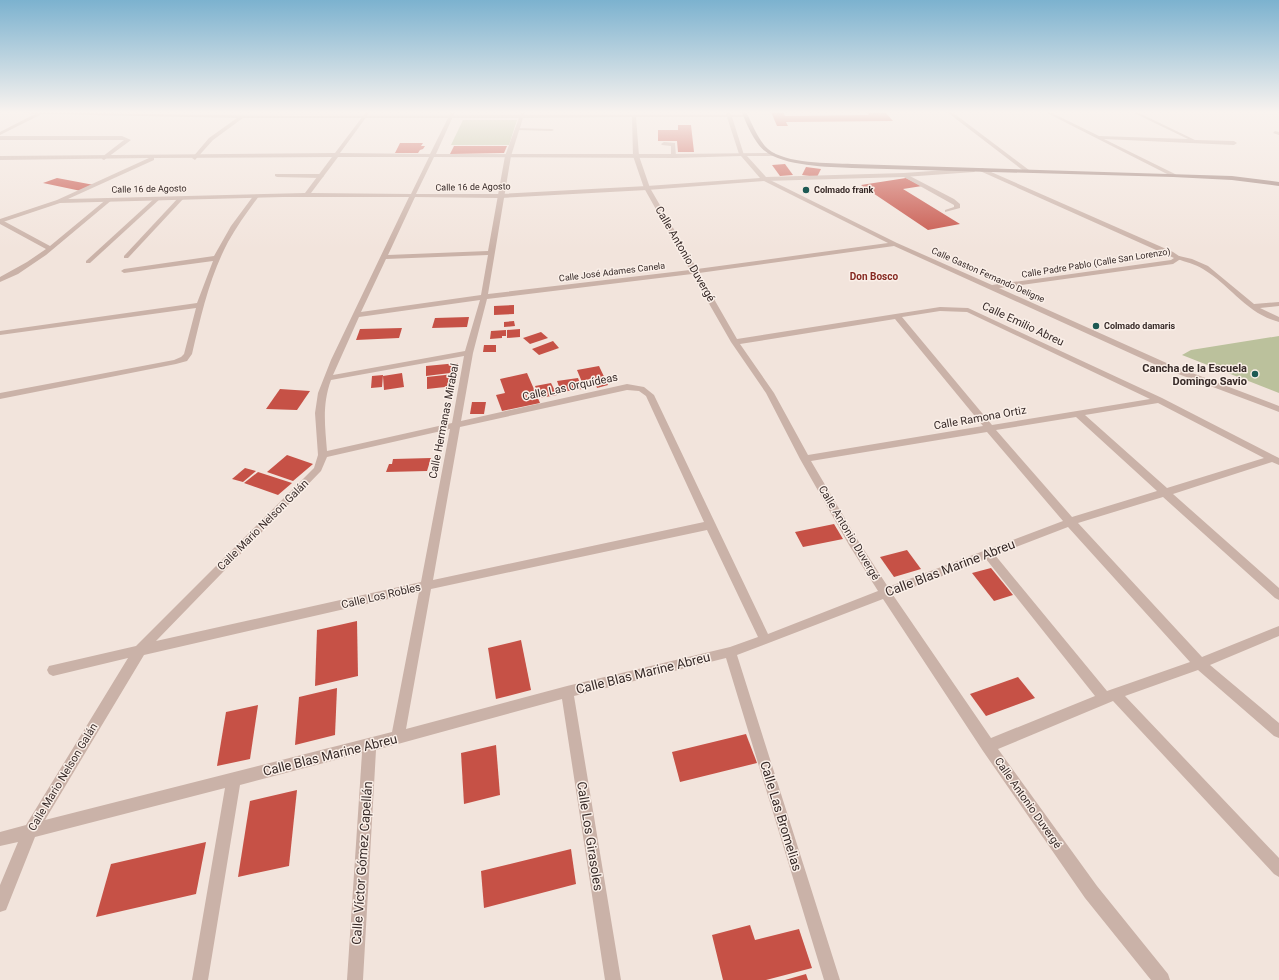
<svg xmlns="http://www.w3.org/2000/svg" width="1279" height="980" font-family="Roboto,sans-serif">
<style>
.green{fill:#bbc19c}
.building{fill:#c65146}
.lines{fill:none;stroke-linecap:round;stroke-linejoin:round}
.service{fill:#cab2a8;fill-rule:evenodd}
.minor{fill:#cab2a8;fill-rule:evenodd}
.tertiary{fill:#cab2a8;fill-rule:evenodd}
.secondary{fill:#9e8179;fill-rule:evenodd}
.poi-dot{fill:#1d5953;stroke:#faefe8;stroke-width:1.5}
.labels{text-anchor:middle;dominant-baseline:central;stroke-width:3;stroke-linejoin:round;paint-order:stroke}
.far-street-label{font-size:9px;fill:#372a28;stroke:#faefe8}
.far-poi-label{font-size:9px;font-weight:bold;fill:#372a28;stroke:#faefe8;text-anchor:start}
.far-neighbourhood-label{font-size:10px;font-weight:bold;fill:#862921;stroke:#faefe8}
.street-label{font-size:11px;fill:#372a28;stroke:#faefe8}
.poi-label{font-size:11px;font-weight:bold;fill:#372a28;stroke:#faefe8;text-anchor:end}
.near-street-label{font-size:13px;fill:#372a28;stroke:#faefe8}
</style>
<rect width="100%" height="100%" fill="#f2e4dc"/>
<g class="green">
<path d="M463,120H517L509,145H451Z"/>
<path d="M1279,336V393L1182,355L1191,350Z"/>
</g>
<g class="building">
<path d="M771,112H783L785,116L869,115L867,112H885L893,121L786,122L788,126H777Z"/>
<path d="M678,125H691L694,152H678L677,141H658V130H678Z"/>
<path d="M400,143H423L421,146H425L423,149L420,150L418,153H395Z"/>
<path d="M454,146H507L504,153L450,154Z"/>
<path d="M785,164L793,175L780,176L772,165Z"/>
<path d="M806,167L821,169L817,177L802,175Z"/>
<path d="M57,178L94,185L81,191L43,183Z"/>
<path d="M906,178L922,186L903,189L960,224L928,230L861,185Z"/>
<path d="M514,305V314L494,315V306Z"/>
<path d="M469,317L467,327L432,328L435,318Z"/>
<path d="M514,321L515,326L504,327V322Z"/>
<path d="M402,328L399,338L356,340L360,329Z"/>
<path d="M520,329V337L507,338V330Z"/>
<path d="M506,330V336H502V338L490,339L491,331Z"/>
<path d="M541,332L548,338L530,344L523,338Z"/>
<path d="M553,341L559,348L539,355L532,349Z"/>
<path d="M484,345H496V352H483Z"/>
<path d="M458,363V372L426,376V366Z"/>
<path d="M599,366L608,385L597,388L596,385L584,387L577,370Z"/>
<path d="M402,373L404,387L384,390L383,376Z"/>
<path d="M527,373L540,403L502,411L496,395L505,393L500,379Z"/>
<path d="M454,374V386L427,389V377Z"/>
<path d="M383,375L382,387L371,388L372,376Z"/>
<path d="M578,378L582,389L561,392L557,381Z"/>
<path d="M551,383L557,395L540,398L535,386Z"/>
<path d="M280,389L310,391L297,410L266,409Z"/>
<path d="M472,402H486L484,414H470Z"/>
<path d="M287,455L313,464L293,481L267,472Z"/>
<path d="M431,458L427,471L386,472L389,464H392L393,459Z"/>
<path d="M245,468L256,471L243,482L232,479Z"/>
<path d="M258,472L292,483L278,495L244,483Z"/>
<path d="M834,524L843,539L803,547L795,532Z"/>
<path d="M907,550L921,569L894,577L880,557Z"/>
<path d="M991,568L1013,595L994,601L972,573Z"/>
<path d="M357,621L358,676L315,686L317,630Z"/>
<path d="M521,640L531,690L496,699L488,648Z"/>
<path d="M1018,677L1035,698L986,716L970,694Z"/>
<path d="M337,688L335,735L295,745L299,697Z"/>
<path d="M258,705L250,759L217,766L226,712Z"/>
<path d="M746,734L757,763L680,782L672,752Z"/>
<path d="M496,745L500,795L464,804L461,753Z"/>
<path d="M297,790L289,866L238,877L250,801Z"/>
<path d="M206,842L196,894L96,917L111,864Z"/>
<path d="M571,849L576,884L484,908L481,871Z"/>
<path d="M750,925L755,940L799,929L812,968L766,980H723L712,935Z"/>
<path d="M806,974L808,980H785Z"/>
</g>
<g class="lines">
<g class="service">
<path d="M515,128L552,129L554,130L552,131L517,130Z"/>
<path d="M664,142L675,143L676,157L671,156V146L662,145L661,144Z"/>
<path d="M904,173L954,199L960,204V208L945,212V210L954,207V205L902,176L901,175Z"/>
<path d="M275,174H321L324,176L321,178L277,177L275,176Z"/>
<path d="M1179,256L1192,259L1208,266L1254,304L1279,302V306L1260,308L1279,317V322C1247,314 1230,285 1203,269C1195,264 1186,262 1177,259V257Z"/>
</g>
<g class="minor">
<path d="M22,112L294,116L520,115L521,112H525L524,115H726V112H730L731,115H746L748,116L746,117H732L744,155L739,154L727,117H636L639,156L650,188L697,269L888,243L762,180V178L764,177L897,243L992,285L1171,260L1174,258L980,171L979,170L982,168L1173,252L1182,258L1173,264L999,288L1171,365L1279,406V412L1165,369L894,246L699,273L737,339L940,307L968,308L1162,398L1279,458V465L1272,462L1173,494L1279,588V600L1275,598L1163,497L1078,523L1202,657L1279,626V636L1210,665L1279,723V738L1274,736L1198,670L1125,696L1279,858V877L1274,874L1113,701L998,749L1097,886L1168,974L1170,980H1151L1085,898L983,751L883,599L737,655L840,980H824L726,658L574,696L621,980H605L562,699L376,750L363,980H347L362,753L240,785L208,980H192L225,788L35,837L6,910L0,912V885L18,842L0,846V832L26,825L128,658L53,676L49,674L47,670L49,666L136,646L314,468L318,455L315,413L318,393L331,360L409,197L412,195L415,197L388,255L488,251L505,156L519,118H243L213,140L195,160L192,158L209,138L237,118L42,114L0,135V132L35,114L24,113ZM632,117L633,156L644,188L690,270L488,294L511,156L523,118ZM488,255L481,295L361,312L386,259ZM692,274L731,342L766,393L800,459L849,545L878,591L768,634L654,395L644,387L627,384L461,421L473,353L487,299ZM480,300L465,351L333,375L359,317ZM940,311L967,312L1150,399L992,425L902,317ZM895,319L983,426L808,455L774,393L740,344ZM464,356L452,423L327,451C325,425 322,405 331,380ZM627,390L639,391L646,396L704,522L433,580L460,427ZM1158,403L1264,458L1167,488L1085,415ZM1076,417L1157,491L1072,517L996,430ZM450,429L421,582L156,641L321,471L327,457ZM987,432L1063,521L888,587L857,539L811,461ZM1068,527L1190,662L1107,691L995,555ZM707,530L758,637L730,647L567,686L406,729L431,589ZM986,559L1095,696L991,738L893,595ZM419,592L392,732L45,820L144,655Z"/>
<path d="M947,112H952L1029,170V172H1025Z"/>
<path d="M1045,112H1050L1099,136L1188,139L1132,112H1137L1195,140L1234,141L1237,143L1234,145L1104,139L1175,174L1176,175L1173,177Z"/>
<path d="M1275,131L1279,132V135L1273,133Z"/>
<path d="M0,136H122L131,140L104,160L102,159V157L124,140H0Z"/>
<path d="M254,195L259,196C248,211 237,226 228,242C209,278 201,316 192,354L187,361L176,364L0,399V393L174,360L181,357L184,354L196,308L0,335V331L197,303L213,261L124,273L121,271L124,269L214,256L231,226Z"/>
<path d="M156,197L161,198L90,263H86V261Z"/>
<path d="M179,197L184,198L128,258H124V256Z"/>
<path d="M108,198L113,199L46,255L18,274L0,282V277L27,262L46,249L0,224V219L50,246Z"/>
</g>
<path class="tertiary" d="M366,112H370L340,153L430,154L451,112H455L436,154H674L774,153L775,154L772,156H747L766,177L904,173L974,168L977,170L974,172L904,177L764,181L647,190L501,198L415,197L412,199L409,197H283L60,203L0,223V219L57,200L149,158L0,160V156L335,153ZM741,156L760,178L647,186L501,194H416L434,157L674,158ZM332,157L305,193L68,199L154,160V158ZM338,157H429L411,194L311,193Z"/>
<path class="secondary" d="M742,112H746C752,123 758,140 768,149C786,164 829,163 852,164L1232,176L1279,182V186L1232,180L1173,177L852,168C829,167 783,166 765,151C756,145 745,122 742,112Z"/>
</g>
<linearGradient id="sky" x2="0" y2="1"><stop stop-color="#7cb2cf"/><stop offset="0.45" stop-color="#f9f3ef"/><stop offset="1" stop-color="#f9f3ef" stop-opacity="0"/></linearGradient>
<rect width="1279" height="249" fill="url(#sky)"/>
<g class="poi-dot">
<circle cx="806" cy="190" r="4"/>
<circle cx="1096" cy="326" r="4"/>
<circle cx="1255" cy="374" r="4"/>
</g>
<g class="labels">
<g class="far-street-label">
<text transform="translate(473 187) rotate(-1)">Calle 16 de Agosto</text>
<text transform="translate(149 189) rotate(-1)">Calle 16 de Agosto</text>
<text transform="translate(1096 263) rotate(-9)">Calle Padre Pablo (Calle San Lorenzo)</text>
<text transform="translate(612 272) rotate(-7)">Calle José Adames Canela</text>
<text transform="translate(988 275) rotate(24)">Calle Gaston Fernando Deligne</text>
</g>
<g class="far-poi-label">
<text x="814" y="190">Colmado frank</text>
<text x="1104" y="326">Colmado damaris</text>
</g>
<g class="far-neighbourhood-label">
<text x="874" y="276">Don Bosco</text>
</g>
<g class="street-label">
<text transform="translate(685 254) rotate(60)">Calle Antonio Duvergé</text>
<text transform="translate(1023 324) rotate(25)">Calle Emilio Abreu</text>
<text transform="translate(570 387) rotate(-12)">Calle Las Orquídeas</text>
<text transform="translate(980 418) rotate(-10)">Calle Ramona Ortiz</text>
<text transform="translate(444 421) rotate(-79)">Calle Hermanas Mirabal</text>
<text transform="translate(263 525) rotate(-45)">Calle Mario Nelson Galán</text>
<text transform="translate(849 533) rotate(59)">Calle Antonio Duvergé</text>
<text transform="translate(381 596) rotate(-13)">Calle Los Robles</text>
<text transform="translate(63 777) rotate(-59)">Calle Mario Nelson Galán</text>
<text transform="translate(1028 803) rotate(55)">Calle Antonio Duvergé</text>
</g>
<g class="poi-label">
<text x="1247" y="368">Cancha de la Escuela<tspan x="1247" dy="13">Domingo Savio</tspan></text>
</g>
<g class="near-street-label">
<text transform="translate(950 568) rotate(-21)">Calle Blas Marine Abreu</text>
<text transform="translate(643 673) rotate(-14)">Calle Blas Marine Abreu</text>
<text transform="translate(330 755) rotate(-14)">Calle Blas Marine Abreu</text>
<text transform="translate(781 816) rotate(73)">Calle Las Bromelias</text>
<text transform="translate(590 836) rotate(81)">Calle Los Girasoles</text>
<text transform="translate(362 863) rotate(-86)">Calle Víctor Gómez Capellán</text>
</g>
</g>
</svg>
